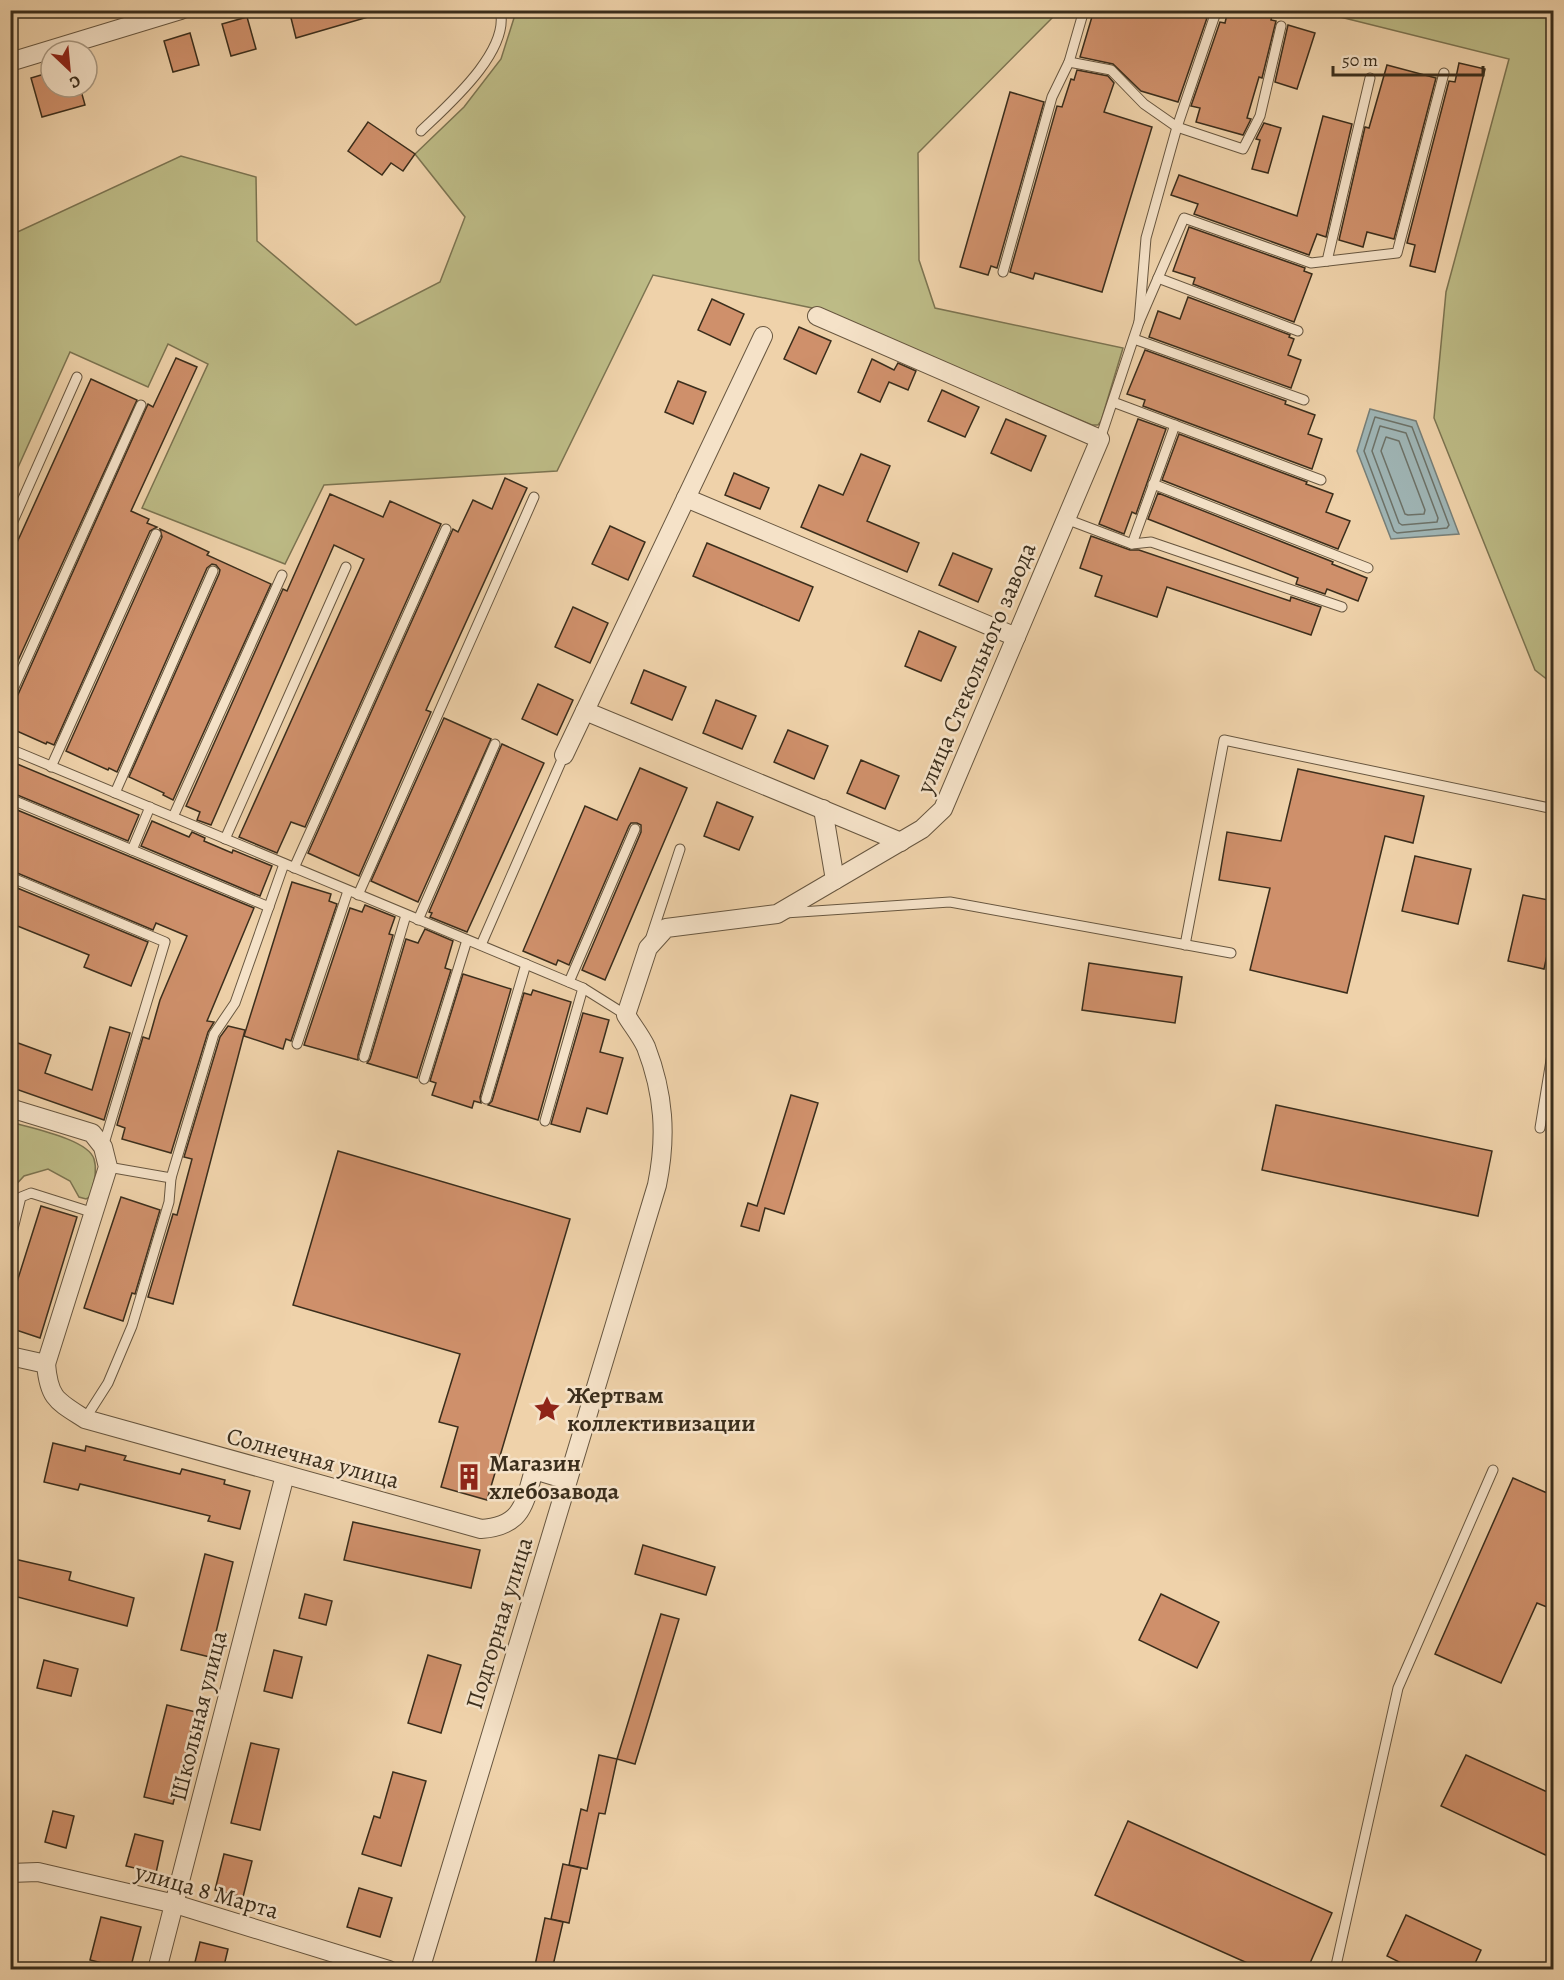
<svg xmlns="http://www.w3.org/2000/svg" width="1564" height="1980" font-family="Alegreya,serif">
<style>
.green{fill:#bdbb86;stroke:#7c7451;stroke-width:1.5}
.water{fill:#9fb5b5;stroke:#777f78;stroke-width:1.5}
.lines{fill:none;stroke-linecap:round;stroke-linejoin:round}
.shore{stroke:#6d7268;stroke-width:1.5}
.building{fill:#cf906b;stroke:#3b2e1c;stroke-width:1.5}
.lane-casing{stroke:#685740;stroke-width:11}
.street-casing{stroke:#685740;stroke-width:20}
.lane{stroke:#f5e2c8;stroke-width:9}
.street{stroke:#f5e2c8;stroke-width:18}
.labels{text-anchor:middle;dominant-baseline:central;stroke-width:5;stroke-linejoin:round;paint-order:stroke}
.street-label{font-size:24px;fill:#3b2e1c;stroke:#f5e2c8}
.poi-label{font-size:24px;font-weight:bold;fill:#3b2e1c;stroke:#f5e2c8;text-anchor:start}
</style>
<rect width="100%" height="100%" fill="#efd2aa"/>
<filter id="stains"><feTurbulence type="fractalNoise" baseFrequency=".00333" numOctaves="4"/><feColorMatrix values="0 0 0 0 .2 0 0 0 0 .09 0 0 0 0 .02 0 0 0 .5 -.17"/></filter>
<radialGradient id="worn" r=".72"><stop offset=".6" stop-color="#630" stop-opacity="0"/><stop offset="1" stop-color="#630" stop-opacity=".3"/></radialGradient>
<g class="green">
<path d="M512,11H1059L918,153L919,260L935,308L1123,348L1101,421L1098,425H1092L817,309L653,275L557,471L324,485L285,564L142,508L208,364L168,344L148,387L70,352L11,483V235L181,156L256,177L257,241L356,325L440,282L465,217L415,154L464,107L501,59L514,18Z"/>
<path d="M1316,11H1553V684L1535,670L1434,418L1446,292L1509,59Z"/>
<path d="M11,1122C30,1128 88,1139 94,1159C98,1172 93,1184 90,1197L86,1199L79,1197L70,1181L48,1169L24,1176L11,1190Z"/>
</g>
<path class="water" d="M1370,409L1416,421L1459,534L1391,539L1357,451Z"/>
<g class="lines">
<g class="shore">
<path d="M1375,417L1412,427L1449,525L1447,528L1397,533L1394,531L1364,451Z"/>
<path d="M1380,426L1406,433L1438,518L1437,522L1402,525L1399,523L1372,451Z"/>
<path d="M1386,437L1399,441L1425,510L1424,514L1408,515L1405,514L1381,451Z"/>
</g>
</g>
<g class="building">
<path d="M289,10H374L375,15L296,38Z"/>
<path d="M1094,10H1183L1207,18L1178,102L1141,91L1113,64L1080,57Z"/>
<path d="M1228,10H1273L1271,20L1276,21L1262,78L1259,77L1247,118L1251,119L1243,135L1196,122L1200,108L1191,106L1220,22L1225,23Z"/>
<path d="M247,17L256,49L231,56L222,24Z"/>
<path d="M1288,25L1315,33L1297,89L1275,82Z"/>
<path d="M190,33L199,65L173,72L164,41Z"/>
<path d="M1459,63L1485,69L1435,272L1410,266L1415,245L1407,243L1449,81L1455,82Z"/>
<path d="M1387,65L1436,78L1394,239L1367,232L1363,247L1339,240L1365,127L1369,128Z"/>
<path d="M1077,70L1108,76L1114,83L1104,112L1152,127L1102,292L1035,273L1033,279L1010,272L1057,106L1062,107L1071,79L1074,80Z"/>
<path d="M51,72V87H80L85,105L42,117L31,78Z"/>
<path d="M1010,92L1044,102L997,268L991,266L988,275L960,267Z"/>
<path d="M1323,116L1352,124L1326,237L1317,234L1309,255L1194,214L1198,204L1171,195L1179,175L1297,216Z"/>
<path d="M368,122L415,154L403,171L391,163L382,175L348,151Z"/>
<path d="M1264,123L1281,128L1268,173L1252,169L1260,140L1256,139Z"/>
<path d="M1189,227L1305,268L1304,271L1312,274L1294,322L1193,284L1195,278L1173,271Z"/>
<path d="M1188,297L1290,335L1289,337L1294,339L1288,355L1301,360L1291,388L1149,337L1158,311L1180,319Z"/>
<path d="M712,299L744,314L730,345L698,330Z"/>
<path d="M799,327L831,341L816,374L784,359Z"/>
<path d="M1145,350L1286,401L1285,404L1315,415L1308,434L1322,439L1312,469L1143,406L1145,400L1127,394Z"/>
<path d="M176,358L197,367L131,511L149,519L147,523L157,527L150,531L54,745L47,742L46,744L10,728V703L16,699L148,404L153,407Z"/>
<path d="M872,359L894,370L898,363L916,371L908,390L889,382L880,402L858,392Z"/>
<path d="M91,379L137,400L10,678V558Z"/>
<path d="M678,381L706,392L693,424L665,412Z"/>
<path d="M942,390L979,407L965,437L928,421Z"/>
<path d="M1006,419L1046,436L1031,471L991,453Z"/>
<path d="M1138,419L1166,429L1136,514L1132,512L1124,534L1099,524Z"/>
<path d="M1179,434L1307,482L1306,484L1333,494L1326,512L1350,521L1338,549L1162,480Z"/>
<path d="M861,454L890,466L867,521L919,543L907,572L801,527L819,485L843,495Z"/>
<path d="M734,473L769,488L760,509L725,495Z"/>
<path d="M505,478L527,488L426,710L431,712L359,876L308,853L453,529L458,532L473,500L492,509Z"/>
<path d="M1158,493L1333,562L1332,564L1367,578L1358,601L1327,589L1325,594L1296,584L1298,578L1148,519Z"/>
<path d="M330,494L383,517L390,501L441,524L305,827L291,822L277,853L239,837L364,559L334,545L211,825L197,820L200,812L186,806L283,589L287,591Z"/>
<path d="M610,526L645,542L628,580L592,564Z"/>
<path d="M160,529L209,552L207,555L271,584L173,800L163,795L164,793L129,777L219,574L220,570L216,565L212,564L207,568L117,772L109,768L108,770L66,751L162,537Z"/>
<path d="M1091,536L1130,550H1139L1290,601L1291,597L1321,607L1311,635L1167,587L1157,617L1095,596L1102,576L1080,568Z"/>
<path d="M707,543L813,587L799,621L693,576Z"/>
<path d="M953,553L992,569L978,602L939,585Z"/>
<path d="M573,607L608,623L590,663L555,647Z"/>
<path d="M919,631L956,647L941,681L905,666Z"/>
<path d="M644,670L686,687L672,720L631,703Z"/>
<path d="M538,684L573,700L557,735L522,719Z"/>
<path d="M716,700L756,716L742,749L703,733Z"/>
<path d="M444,718L491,739L418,902L371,881Z"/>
<path d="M788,730L828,746L814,779L774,762Z"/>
<path d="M502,744L544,763L467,932L430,917L432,913L429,912Z"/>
<path d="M861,760L899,776L885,809L847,793Z"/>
<path d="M10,761L139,815L128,841L10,792Z"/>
<path d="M640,768L687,788L605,980L582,970L641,832V825L637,823H631L629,826L569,965L558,960L556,965L523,951L585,806L617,820Z"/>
<path d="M1298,769L1424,796L1413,843L1385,836L1347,993L1250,970L1270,888L1219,880L1227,832L1281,841Z"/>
<path d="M717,802L753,817L739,850L704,836Z"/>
<path d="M10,807L254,908L207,1021L214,1022L208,1032L171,1153L122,1139L125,1128L117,1125L143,1037L149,1039L160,1000L187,936L156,923L153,930L10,870Z"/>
<path d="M152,821L189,837L192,832L205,838L204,841L232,853L233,850L272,866L260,896L141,846Z"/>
<path d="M1415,856L1471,869L1458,924L1402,911Z"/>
<path d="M292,882L331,894L329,901L337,904L291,1041L286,1039L283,1049L244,1036Z"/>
<path d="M10,885L148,942L131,986L84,967L89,955L10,923Z"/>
<path d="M1523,895L1554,901V923L1544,969L1508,961Z"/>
<path d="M365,905L395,917L389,934L393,935L358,1055V1060L304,1045L350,908L362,912Z"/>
<path d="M425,929L453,941L445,968L451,970L417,1078L367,1063L370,1059L406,939L418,943Z"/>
<path d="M1089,963L1182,977L1175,1023L1082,1010Z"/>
<path d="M463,974L511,989L480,1097L481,1103L474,1101L472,1108L432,1095L436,1083L430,1081Z"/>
<path d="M533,990L571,1002L538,1120L488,1105L492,1101L524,993L531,995Z"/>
<path d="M583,1013L609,1020L600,1052L623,1058L607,1114L587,1108L580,1132L551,1124Z"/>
<path d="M228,1026L245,1030L173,1304L148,1297L173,1214L177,1215L192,1159L184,1157L220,1037Z"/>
<path d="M110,1027L130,1033L104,1120L10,1087V1063L18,1043L51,1055L45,1073L92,1090Z"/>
<path d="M791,1095L818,1103L784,1214L765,1208L759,1231L741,1226L748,1203L757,1206Z"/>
<path d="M1276,1105L1492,1151L1478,1216L1262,1170Z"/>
<path d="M338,1151L570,1219L487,1500L441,1487L458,1427L439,1422L460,1354L293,1305Z"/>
<path d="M121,1197L160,1210L135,1294L132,1293L123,1321L84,1308Z"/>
<path d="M41,1206L77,1217L40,1338L10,1328V1304Z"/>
<path d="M53,1443L85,1451L86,1446L126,1456L124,1460L180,1474L182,1469L225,1480L224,1484L250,1491L240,1529L208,1521L210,1516L80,1484L78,1490L44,1482Z"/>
<path d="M1513,1478L1554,1496V1610L1537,1603L1501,1683L1435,1654Z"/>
<path d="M353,1522L480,1550L471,1588L344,1560Z"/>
<path d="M643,1545L715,1567L706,1595L635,1574Z"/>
<path d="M205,1554L233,1562L210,1657L181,1650Z"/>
<path d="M10,1558L71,1572L69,1580L134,1598L127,1626L10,1595Z"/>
<path d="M305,1594L332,1601L326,1625L299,1618Z"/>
<path d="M1161,1594L1219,1622L1197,1668L1139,1640Z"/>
<path d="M661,1614L679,1619L635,1764L617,1759Z"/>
<path d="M274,1650L302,1657L292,1698L264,1691Z"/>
<path d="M428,1655L461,1665L441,1733L408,1723Z"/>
<path d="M44,1660L78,1669L71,1696L37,1688Z"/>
<path d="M167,1705L196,1712L173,1804L144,1797Z"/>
<path d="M251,1743L279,1749L260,1830L231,1823Z"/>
<path d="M599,1755L617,1759L605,1814L599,1813L587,1869L569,1865L581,1809L587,1811Z"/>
<path d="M1466,1755L1554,1795V1859L1441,1806Z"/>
<path d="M393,1772L426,1781L401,1866L362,1854L374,1816L380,1818Z"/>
<path d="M53,1811L74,1816L66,1848L45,1842Z"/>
<path d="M1128,1821L1332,1913L1307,1970H1263L1095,1895Z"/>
<path d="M135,1834L163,1841L156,1873L126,1866Z"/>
<path d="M224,1854L252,1861L243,1897L215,1890Z"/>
<path d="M563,1864L581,1868L569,1923L551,1919Z"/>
<path d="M359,1888L392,1898L380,1937L347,1927Z"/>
<path d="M1406,1915L1481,1950L1472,1970H1415L1387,1956Z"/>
<path d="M101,1917L141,1927L130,1970L90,1960Z"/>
<path d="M545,1918L563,1922L552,1970H534Z"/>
<path d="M200,1942L228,1949L223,1970H193Z"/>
</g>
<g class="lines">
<defs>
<g id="lane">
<path d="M1069,62L1111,70L1144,104L1177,127L1243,149L1260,116L1281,26"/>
<path d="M421,131C447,106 511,51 500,10"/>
<path d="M1327,261L1370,78"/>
<path d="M1003,272L1052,97L1069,62L1084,10"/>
<path d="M1158,278L1298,331"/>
<path d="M1139,322L1184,218L1311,263L1397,253L1444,73"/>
<path d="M1134,339L1304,400"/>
<path d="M1113,402L1321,480"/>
<path d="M1100,439L1139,322L1146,238L1177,127L1216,12"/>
<path d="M1153,484L1368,568"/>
<path d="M1066,519L1132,544L1151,542L1342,607"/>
<path d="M10,528L77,377"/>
<path d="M1132,544L1175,425"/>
<path d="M10,696L141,405"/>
<path d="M10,749L583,988L626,1015"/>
<path d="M51,767L156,534"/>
<path d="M115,793L213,571"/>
<path d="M10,799L269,907"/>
<path d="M173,817L282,575"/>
<path d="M225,839L346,567"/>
<path d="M132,850L150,807"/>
<path d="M294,868L446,529"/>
<path d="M10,877L165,942L103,1147"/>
<path d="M358,895L534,497"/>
<path d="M785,913L950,902L1231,953"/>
<path d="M418,920L495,744"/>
<path d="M651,937L680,849"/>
<path d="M481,945L564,755"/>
<path d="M1185,945L1224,740L1554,809"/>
<path d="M569,982L635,829"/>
<path d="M297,1044L348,891"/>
<path d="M364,1057L406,915"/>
<path d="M424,1079L467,940"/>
<path d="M486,1099L526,964"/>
<path d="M545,1121L583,988"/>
<path d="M1540,1128L1554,1042"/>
<path d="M108,1167L171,1178L214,1034L235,1003L284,864"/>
<path d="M10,1241L21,1197L31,1193L94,1213"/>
<path d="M85,1419L108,1383L132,1326L169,1202L171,1178"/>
<path d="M1335,1970L1398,1688L1493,1470"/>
</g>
<g id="street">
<path d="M10,62L181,10"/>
<path d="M686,498L1016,637"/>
<path d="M585,711L901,842"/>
<path d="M564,755L763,336"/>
<path d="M823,809L835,880"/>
<path d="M10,1108L92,1133L103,1147L108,1167L46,1364"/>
<path d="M10,1356L46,1364C49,1399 57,1401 85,1419L481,1529C522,1526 524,1505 534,1470L567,1480"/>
<path d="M10,1873L38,1872L175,1904L389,1970"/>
<path d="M157,1970L285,1475"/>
<path d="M420,1970L657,1185C667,1136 664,1094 646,1047C641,1036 632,1025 626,1015L648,948L666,928L777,914L922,829L943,809L1100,439L817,316"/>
</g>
</defs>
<use href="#lane" class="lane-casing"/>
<use href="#street" class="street-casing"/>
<use href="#lane" class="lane"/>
<use href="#street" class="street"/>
</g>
<defs>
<symbol id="sight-bare" viewBox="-9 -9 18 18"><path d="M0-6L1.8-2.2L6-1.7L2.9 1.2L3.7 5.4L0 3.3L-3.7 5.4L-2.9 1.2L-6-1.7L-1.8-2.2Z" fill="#8f2418" stroke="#f5e2c8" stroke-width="2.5" paint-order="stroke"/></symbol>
<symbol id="building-bare" viewBox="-9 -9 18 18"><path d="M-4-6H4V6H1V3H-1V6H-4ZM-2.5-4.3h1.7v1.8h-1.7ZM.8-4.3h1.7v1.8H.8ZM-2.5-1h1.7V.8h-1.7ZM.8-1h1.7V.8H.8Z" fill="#8f2418" stroke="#f5e2c8" stroke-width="2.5" paint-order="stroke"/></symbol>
</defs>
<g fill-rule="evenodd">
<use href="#sight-bare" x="528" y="1390" width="38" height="38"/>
<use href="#building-bare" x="450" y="1458" width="38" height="38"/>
</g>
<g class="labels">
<g class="street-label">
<text transform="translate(976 668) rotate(-67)">улица Стекольного завода</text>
<text transform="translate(313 1458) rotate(15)">Солнечная улица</text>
<text transform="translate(499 1623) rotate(-73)">Подгорная улица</text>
<text transform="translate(198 1716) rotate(-76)">Школьная улица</text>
<text transform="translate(207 1891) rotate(16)">улица 8 Марта</text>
</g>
<g class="poi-label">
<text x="567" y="1395">Жертвам<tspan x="567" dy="28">коллективизации</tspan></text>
<text x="489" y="1463">Магазин<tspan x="489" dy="28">хлебозавода</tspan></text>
</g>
</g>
<rect width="1564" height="1980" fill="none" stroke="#efd2aa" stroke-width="36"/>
<rect x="12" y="12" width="1540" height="1956" fill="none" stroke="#3b2e1c" stroke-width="3"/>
<rect x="18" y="18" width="1528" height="1944" fill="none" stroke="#3b2e1c" stroke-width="1.5"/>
<g transform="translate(69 69) rotate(154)"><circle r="28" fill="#f5e2c8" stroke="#ab9a83" stroke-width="1.5"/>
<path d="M0-4.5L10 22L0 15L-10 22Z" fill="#8f2418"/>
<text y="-9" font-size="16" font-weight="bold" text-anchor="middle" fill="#3b2e1c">С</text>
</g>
<path d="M1333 66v9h150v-9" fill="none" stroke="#3b2e1c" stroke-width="3"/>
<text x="1342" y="66" font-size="18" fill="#3b2e1c" stroke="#f5e2c8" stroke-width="4.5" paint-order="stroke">50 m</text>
<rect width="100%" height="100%" filter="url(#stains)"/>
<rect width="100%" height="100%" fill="url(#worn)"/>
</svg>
